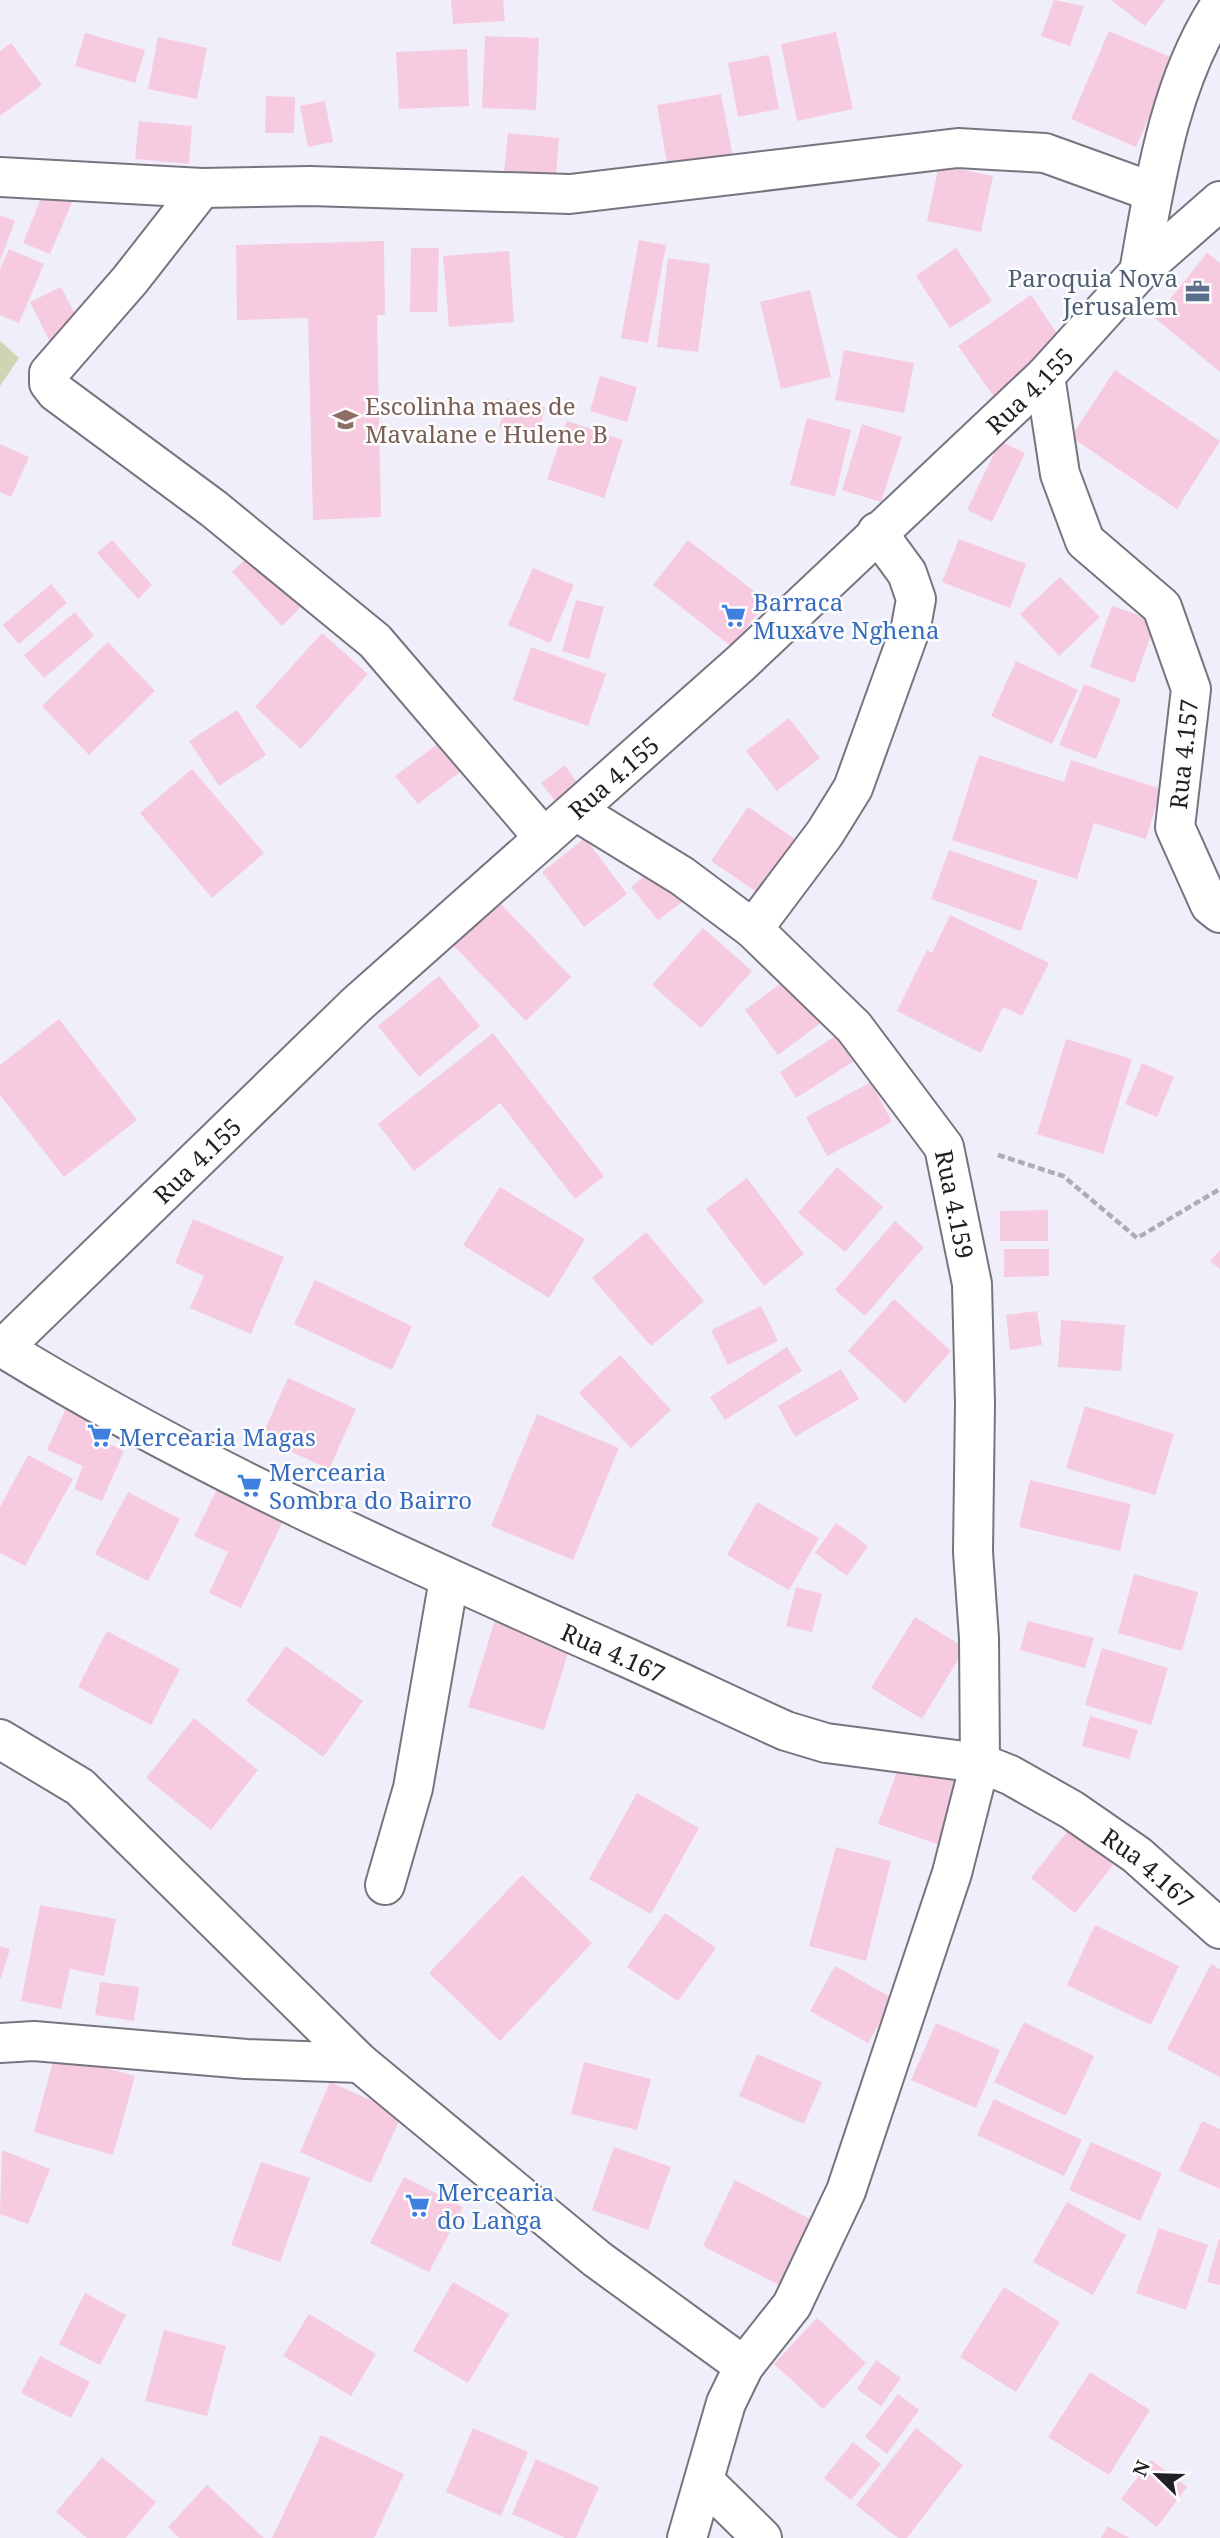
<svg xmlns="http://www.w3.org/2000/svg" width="1220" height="2538" font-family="'Noto Serif',serif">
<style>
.green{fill:#d0d3b4}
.building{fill:#f6cbe0}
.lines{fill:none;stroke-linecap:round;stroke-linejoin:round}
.street-casing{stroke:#76757f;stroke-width:42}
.path{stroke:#aeacb6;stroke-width:4.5;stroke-dasharray:7 3.5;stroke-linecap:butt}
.street{stroke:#fff;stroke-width:38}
.labels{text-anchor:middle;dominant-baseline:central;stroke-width:5;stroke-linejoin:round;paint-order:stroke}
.service-label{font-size:24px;fill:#4e5e75;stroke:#fdfdfd;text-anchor:end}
.street-label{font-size:24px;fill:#212024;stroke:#fdfdfd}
.education-label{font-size:24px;fill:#785e54;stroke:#fdfdfd;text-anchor:start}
.shop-label{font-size:24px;fill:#366cbe;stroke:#fdfdfd;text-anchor:start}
</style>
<rect width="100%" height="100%" fill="#f0eefa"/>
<path class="green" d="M0,341L19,358L0,386Z"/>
<g class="building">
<path d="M451,0H503L505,21L453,24Z"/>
<path d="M1054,0L1084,6L1070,46L1041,36Z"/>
<path d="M1111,0H1165L1145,26Z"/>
<path d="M1109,31L1175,59L1136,147L1071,119Z"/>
<path d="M836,32L853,109L797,121L781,44Z"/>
<path d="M85,33L145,50L135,83L75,66Z"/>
<path d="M485,36L539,38L536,110L482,108Z"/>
<path d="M158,37L207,48L197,99L148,89Z"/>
<path d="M11,43L42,85L0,116V51Z"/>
<path d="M467,49L469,106L399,109L396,52Z"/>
<path d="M769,55L779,109L738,117L728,63Z"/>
<path d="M721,94L733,158L668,170L657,105Z"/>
<path d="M266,96L295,97L294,133H265Z"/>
<path d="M325,101L333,142L308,147L300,106Z"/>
<path d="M139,121L192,126L189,164L135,159Z"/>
<path d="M508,133L559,138L556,177L504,172Z"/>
<path d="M939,165L993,176L981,232L927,221Z"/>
<path d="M44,191L72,202L50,254L23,243Z"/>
<path d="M0,215L15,221L0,261Z"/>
<path d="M639,240L666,245L648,343L621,338Z"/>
<path d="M384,241L385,315H377L381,517L313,520L308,318L237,320L236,245Z"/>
<path d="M411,248H439L437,312H410Z"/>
<path d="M956,248L992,301L950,328L916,276Z"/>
<path d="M9,249L44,264L19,323L0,315V269Z"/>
<path d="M509,251L514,322L449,327L443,256Z"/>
<path d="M1207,253L1220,263V372L1155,318Z"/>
<path d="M668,258L710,264L698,352L657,347Z"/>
<path d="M61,287L83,330L52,346L30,302Z"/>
<path d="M810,290L831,377L781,389L760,302Z"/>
<path d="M1031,295L1066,347L994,397L958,346Z"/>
<path d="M844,350L914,363L904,413L835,400Z"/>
<path d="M1115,370L1220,441L1177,509L1071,437Z"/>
<path d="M600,376L637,387L627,422L590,411Z"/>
<path d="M507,398L545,407L538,437L499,428Z"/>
<path d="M807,418L851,430L835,496L790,485Z"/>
<path d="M567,421L623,440L604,498L547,479Z"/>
<path d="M862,424L902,437L881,502L842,490Z"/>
<path d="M1000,441L1025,453L992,522L967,510Z"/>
<path d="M0,444L29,457L11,497L0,492Z"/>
<path d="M959,539L1026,564L1010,608L942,582Z"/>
<path d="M112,540L152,585L138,599L97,553Z"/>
<path d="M688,540L767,601L732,647L653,585Z"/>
<path d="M253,552L303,605L282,626L232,572Z"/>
<path d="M533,568L574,585L550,643L508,625Z"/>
<path d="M1060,577L1100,617L1059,656L1020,614Z"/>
<path d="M51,584L67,603L19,644L3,625Z"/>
<path d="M576,600L604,607L589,659L562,651Z"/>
<path d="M1112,606L1156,621L1134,683L1090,667Z"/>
<path d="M75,612L94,636L44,678L24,655Z"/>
<path d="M322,633L368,674L301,749L255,707Z"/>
<path d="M108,642L155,691L89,755L42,706Z"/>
<path d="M531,647L606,674L588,726L513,700Z"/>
<path d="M1016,661L1078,690L1052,744L991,716Z"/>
<path d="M1084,684L1121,699L1096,759L1059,745Z"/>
<path d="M237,710L266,755L219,786L189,741Z"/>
<path d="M789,718L820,758L777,791L746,751Z"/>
<path d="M440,742L461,771L418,804L395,776Z"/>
<path d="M979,755L1064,782L1071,760L1161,789L1146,839L1094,823L1077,879L952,840Z"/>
<path d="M565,765L579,786L556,802L541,783Z"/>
<path d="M192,769L264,853L212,898L140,813Z"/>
<path d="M748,807L801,843L764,897L711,861Z"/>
<path d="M585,838L627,894L584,927L542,872Z"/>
<path d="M949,850L1038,881L1021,931L931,899Z"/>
<path d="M656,867L683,901L658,920L631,887Z"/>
<path d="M498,901L571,977L526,1021L452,944Z"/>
<path d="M950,915L1049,963L1022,1016L1003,1007L981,1053L897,1011L927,950L932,953Z"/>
<path d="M703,928L752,971L701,1028L652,985Z"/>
<path d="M439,976L480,1026L419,1077L378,1026Z"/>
<path d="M788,978L822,1022L778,1055L745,1010Z"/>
<path d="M59,1019L137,1120L64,1177L0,1095V1065Z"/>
<path d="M493,1033L604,1176L575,1199L500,1103L414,1171L378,1124Z"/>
<path d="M837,1035L854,1061L796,1098L780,1072Z"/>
<path d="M1066,1039L1132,1059L1103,1154L1037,1134Z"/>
<path d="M1142,1063L1174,1077L1157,1117L1125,1104Z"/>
<path d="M871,1082L892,1122L827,1156L806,1117Z"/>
<path d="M837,1167L883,1207L845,1252L798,1213Z"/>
<path d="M747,1178L804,1254L764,1286L706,1209Z"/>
<path d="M500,1187L585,1239L549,1298L463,1245Z"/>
<path d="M1048,1210V1241H1000V1211Z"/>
<path d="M193,1219L284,1257L251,1334L190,1308L204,1276L175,1263Z"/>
<path d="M895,1221L924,1247L865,1316L835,1290Z"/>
<path d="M646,1232L704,1301L651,1346L592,1278Z"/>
<path d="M1004,1249H1049V1276L1004,1277Z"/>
<path d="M1220,1250V1269L1210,1261Z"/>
<path d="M315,1280L412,1326L392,1370L294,1324Z"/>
<path d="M894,1299L951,1351L905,1403L848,1351Z"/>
<path d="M761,1306L778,1341L728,1365L711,1330Z"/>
<path d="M1037,1311L1042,1345L1010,1350L1006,1315Z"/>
<path d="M1061,1320L1125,1325L1121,1371L1058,1367Z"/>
<path d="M787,1347L802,1371L725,1420L710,1397Z"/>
<path d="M620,1355L671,1410L631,1448L579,1393Z"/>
<path d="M841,1369L859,1399L795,1437L778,1406Z"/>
<path d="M288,1378L356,1409L329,1469L261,1438Z"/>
<path d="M1085,1406L1174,1434L1155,1495L1066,1468Z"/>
<path d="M66,1408L102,1423L96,1437L124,1451L102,1501L74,1489L83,1466L47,1450Z"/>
<path d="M537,1414L619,1448L573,1560L491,1526Z"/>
<path d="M28,1455L73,1479L25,1566L0,1553V1507Z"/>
<path d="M1030,1480L1131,1504L1120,1551L1019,1527Z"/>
<path d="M221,1481L287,1513L241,1608L209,1593L228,1552L194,1536Z"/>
<path d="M128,1492L180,1519L148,1581L95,1554Z"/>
<path d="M757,1502L819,1538L789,1590L727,1555Z"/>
<path d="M836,1523L868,1546L847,1576L815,1553Z"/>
<path d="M1134,1574L1198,1592L1182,1651L1118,1633Z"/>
<path d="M796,1587L822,1594L812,1632L786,1626Z"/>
<path d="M497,1614L573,1637L544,1730L468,1707Z"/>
<path d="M915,1617L965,1648L922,1719L871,1688Z"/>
<path d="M1028,1621L1094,1638L1085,1668L1020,1650Z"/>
<path d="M107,1631L180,1669L151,1725L78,1687Z"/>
<path d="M286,1646L363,1701L323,1757L246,1701Z"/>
<path d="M1102,1648L1168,1668L1151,1725L1085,1705Z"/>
<path d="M1090,1716L1138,1730L1129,1759L1082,1746Z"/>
<path d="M194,1718L258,1770L211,1830L146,1778Z"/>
<path d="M901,1761L962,1782L940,1845L878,1824Z"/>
<path d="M637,1793L699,1828L651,1914L589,1879Z"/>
<path d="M1072,1825L1117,1860L1075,1913L1031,1878Z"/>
<path d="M836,1847L891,1861L866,1961L809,1946Z"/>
<path d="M522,1875L592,1943L500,2041L429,1973Z"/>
<path d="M40,1905L116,1919L104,1976L70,1969L61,2009L21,2001Z"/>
<path d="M665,1913L716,1948L678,2001L627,1967Z"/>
<path d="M1095,1925L1179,1966L1151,2025L1067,1985Z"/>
<path d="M0,1946L10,1949L1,1978H0Z"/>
<path d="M1211,1964L1220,1969V2077L1167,2049Z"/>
<path d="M835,1966L894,1999L868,2043L810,2011Z"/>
<path d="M100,1982L139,1987L134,2021L95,2015Z"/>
<path d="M1024,2022L1094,2056L1066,2116L994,2082Z"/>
<path d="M936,2023L1000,2050L976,2108L911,2080Z"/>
<path d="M55,2054L135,2076L113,2155L34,2132Z"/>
<path d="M757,2054L822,2082L804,2124L739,2096Z"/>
<path d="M584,2062L651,2079L637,2130L571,2114Z"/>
<path d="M330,2082L402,2114L371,2183L300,2152Z"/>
<path d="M994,2099L1082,2140L1064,2176L977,2135Z"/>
<path d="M1202,2121L1220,2129V2189L1179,2171Z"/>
<path d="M1091,2142L1162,2173L1140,2221L1069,2190Z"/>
<path d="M614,2147L671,2167L648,2230L592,2210Z"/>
<path d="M2,2150L50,2169L28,2224L0,2214Z"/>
<path d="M261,2162L310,2178L280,2262L231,2245Z"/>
<path d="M404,2177L463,2207L429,2272L370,2243Z"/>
<path d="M735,2180L814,2221L781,2286L703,2246Z"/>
<path d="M1067,2202L1126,2235L1093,2295L1033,2262Z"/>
<path d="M1159,2228L1208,2245L1186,2310L1136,2293Z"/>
<path d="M1219,2239H1220V2285L1207,2282Z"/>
<path d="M453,2282L509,2314L468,2383L413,2351Z"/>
<path d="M1004,2287L1060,2322L1016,2392L960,2357Z"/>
<path d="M85,2293L126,2315L100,2365L59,2344Z"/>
<path d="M309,2314L376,2354L351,2396L283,2356Z"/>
<path d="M817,2318L866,2363L823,2409L774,2364Z"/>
<path d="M164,2330L226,2346L207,2416L145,2401Z"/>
<path d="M40,2356L90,2382L71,2418L21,2393Z"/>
<path d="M876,2360L901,2378L881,2406L857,2389Z"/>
<path d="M1090,2372L1150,2410L1109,2475L1048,2437Z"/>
<path d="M898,2394L919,2410L887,2454L865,2437Z"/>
<path d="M473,2428L528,2452L501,2516L446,2492Z"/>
<path d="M916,2428L963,2465L907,2538H898L856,2505Z"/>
<path d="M321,2435L404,2474L374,2538H272Z"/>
<path d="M853,2442L881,2464L851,2500L824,2478Z"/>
<path d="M102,2457L156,2502L126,2538H87L56,2512Z"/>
<path d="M536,2459L599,2487L576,2538H565L512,2514Z"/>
<path d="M1151,2460L1187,2487L1157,2527L1121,2499Z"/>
<path d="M207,2485L264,2538H179L168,2527Z"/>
<path d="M1108,2526L1129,2538H1101Z"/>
</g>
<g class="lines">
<defs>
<g id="street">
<path d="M0,177L202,188L310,186L570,194L958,148L1045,153L1153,192"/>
<path d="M202,188L130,280L49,373V383L56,392L214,509L375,641L544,838"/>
<path d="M1139,272C1155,182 1169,83 1220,5"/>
<path d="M1045,376L1060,474L1085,541L1162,607L1191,689L1175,827L1210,905L1220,913"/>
<path id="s1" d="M576,811L682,876L753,929L854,1027L944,1147L972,1284L975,1403L973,1552L979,1638L980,1763L952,1873L846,2191L792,2305L744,2366L726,2403L687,2538"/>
<path d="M753,929L825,833L853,788L911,627L916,599L907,573L877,532"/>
<path id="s2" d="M0,1346C194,1466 405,1559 612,1651C671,1677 728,1705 786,1731L826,1743L980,1763L1010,1775L1072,1810L1137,1855L1220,1929"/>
<path id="s3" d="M3,1348L356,1005L741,663L1045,376L1139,272L1220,201"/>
<path d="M0,1739L80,1787L360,2063L597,2259L744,2366"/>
<path d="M385,1885L413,1788L449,1579"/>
<path d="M0,2043L34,2041L246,2059L360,2063"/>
<path d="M705,2482L762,2538"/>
</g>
</defs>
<use href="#street" class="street-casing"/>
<path class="path" d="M998,1155L1063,1176L1137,1238L1220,1189"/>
<use href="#street" class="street"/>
</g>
<defs>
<symbol id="office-bare" viewBox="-9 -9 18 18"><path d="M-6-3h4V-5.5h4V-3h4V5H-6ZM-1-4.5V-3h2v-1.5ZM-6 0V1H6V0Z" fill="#5c6f8a" stroke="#fdfdfd" stroke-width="2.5" paint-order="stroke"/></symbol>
<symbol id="school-bare" viewBox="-9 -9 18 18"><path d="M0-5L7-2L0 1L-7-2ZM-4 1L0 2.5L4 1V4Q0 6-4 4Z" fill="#8d6e63" stroke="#fdfdfd" stroke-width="2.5" paint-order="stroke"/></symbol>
<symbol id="supermarket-bare" viewBox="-9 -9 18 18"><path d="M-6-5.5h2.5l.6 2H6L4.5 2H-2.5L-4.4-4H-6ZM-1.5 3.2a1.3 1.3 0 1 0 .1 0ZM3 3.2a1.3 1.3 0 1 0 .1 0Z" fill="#3f7fe0" stroke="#fdfdfd" stroke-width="2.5" paint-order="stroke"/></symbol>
</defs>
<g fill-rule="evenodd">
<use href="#office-bare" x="1180" y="274" width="35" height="35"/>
<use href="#school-bare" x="328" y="402" width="35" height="35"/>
<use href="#supermarket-bare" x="716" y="598" width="35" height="35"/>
<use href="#supermarket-bare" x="82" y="1418" width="35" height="35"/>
<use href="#supermarket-bare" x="232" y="1468" width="35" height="35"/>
<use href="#supermarket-bare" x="400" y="2188" width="35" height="35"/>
</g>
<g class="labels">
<g class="service-label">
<text x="1178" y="277">Paroquia Nova<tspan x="1178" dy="28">Jerusalem</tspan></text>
</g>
<g class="street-label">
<text stroke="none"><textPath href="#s3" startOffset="1404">Rua 4.155</textPath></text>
<text transform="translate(1183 754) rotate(-84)">Rua 4.157</text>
<text stroke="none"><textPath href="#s3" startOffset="836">Rua 4.155</textPath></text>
<text stroke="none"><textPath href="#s3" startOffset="270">Rua 4.155</textPath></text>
<text stroke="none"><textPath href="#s1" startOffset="562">Rua 4.159</textPath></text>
<text stroke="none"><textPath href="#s2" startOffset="686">Rua 4.167</textPath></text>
<text stroke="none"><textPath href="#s2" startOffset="1272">Rua 4.167</textPath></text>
</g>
<g class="education-label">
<text x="365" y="405">Escolinha maes de<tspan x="365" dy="28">Mavalane e Hulene B</tspan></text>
</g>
<g class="shop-label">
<text x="753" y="601">Barraca<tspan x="753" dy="28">Muxave Nghena</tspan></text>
<text x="119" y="1436">Mercearia Magas</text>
<text x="269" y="1471">Mercearia<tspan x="269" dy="28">Sombra do Bairro</tspan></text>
<text x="437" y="2191">Mercearia<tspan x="437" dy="28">do Langa</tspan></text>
</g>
</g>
<g transform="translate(1157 2475) rotate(293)" stroke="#fdfdfd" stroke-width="5" paint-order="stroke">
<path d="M0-5L12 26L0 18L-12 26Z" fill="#212024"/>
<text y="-10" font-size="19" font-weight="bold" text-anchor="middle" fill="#212024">N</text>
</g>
</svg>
